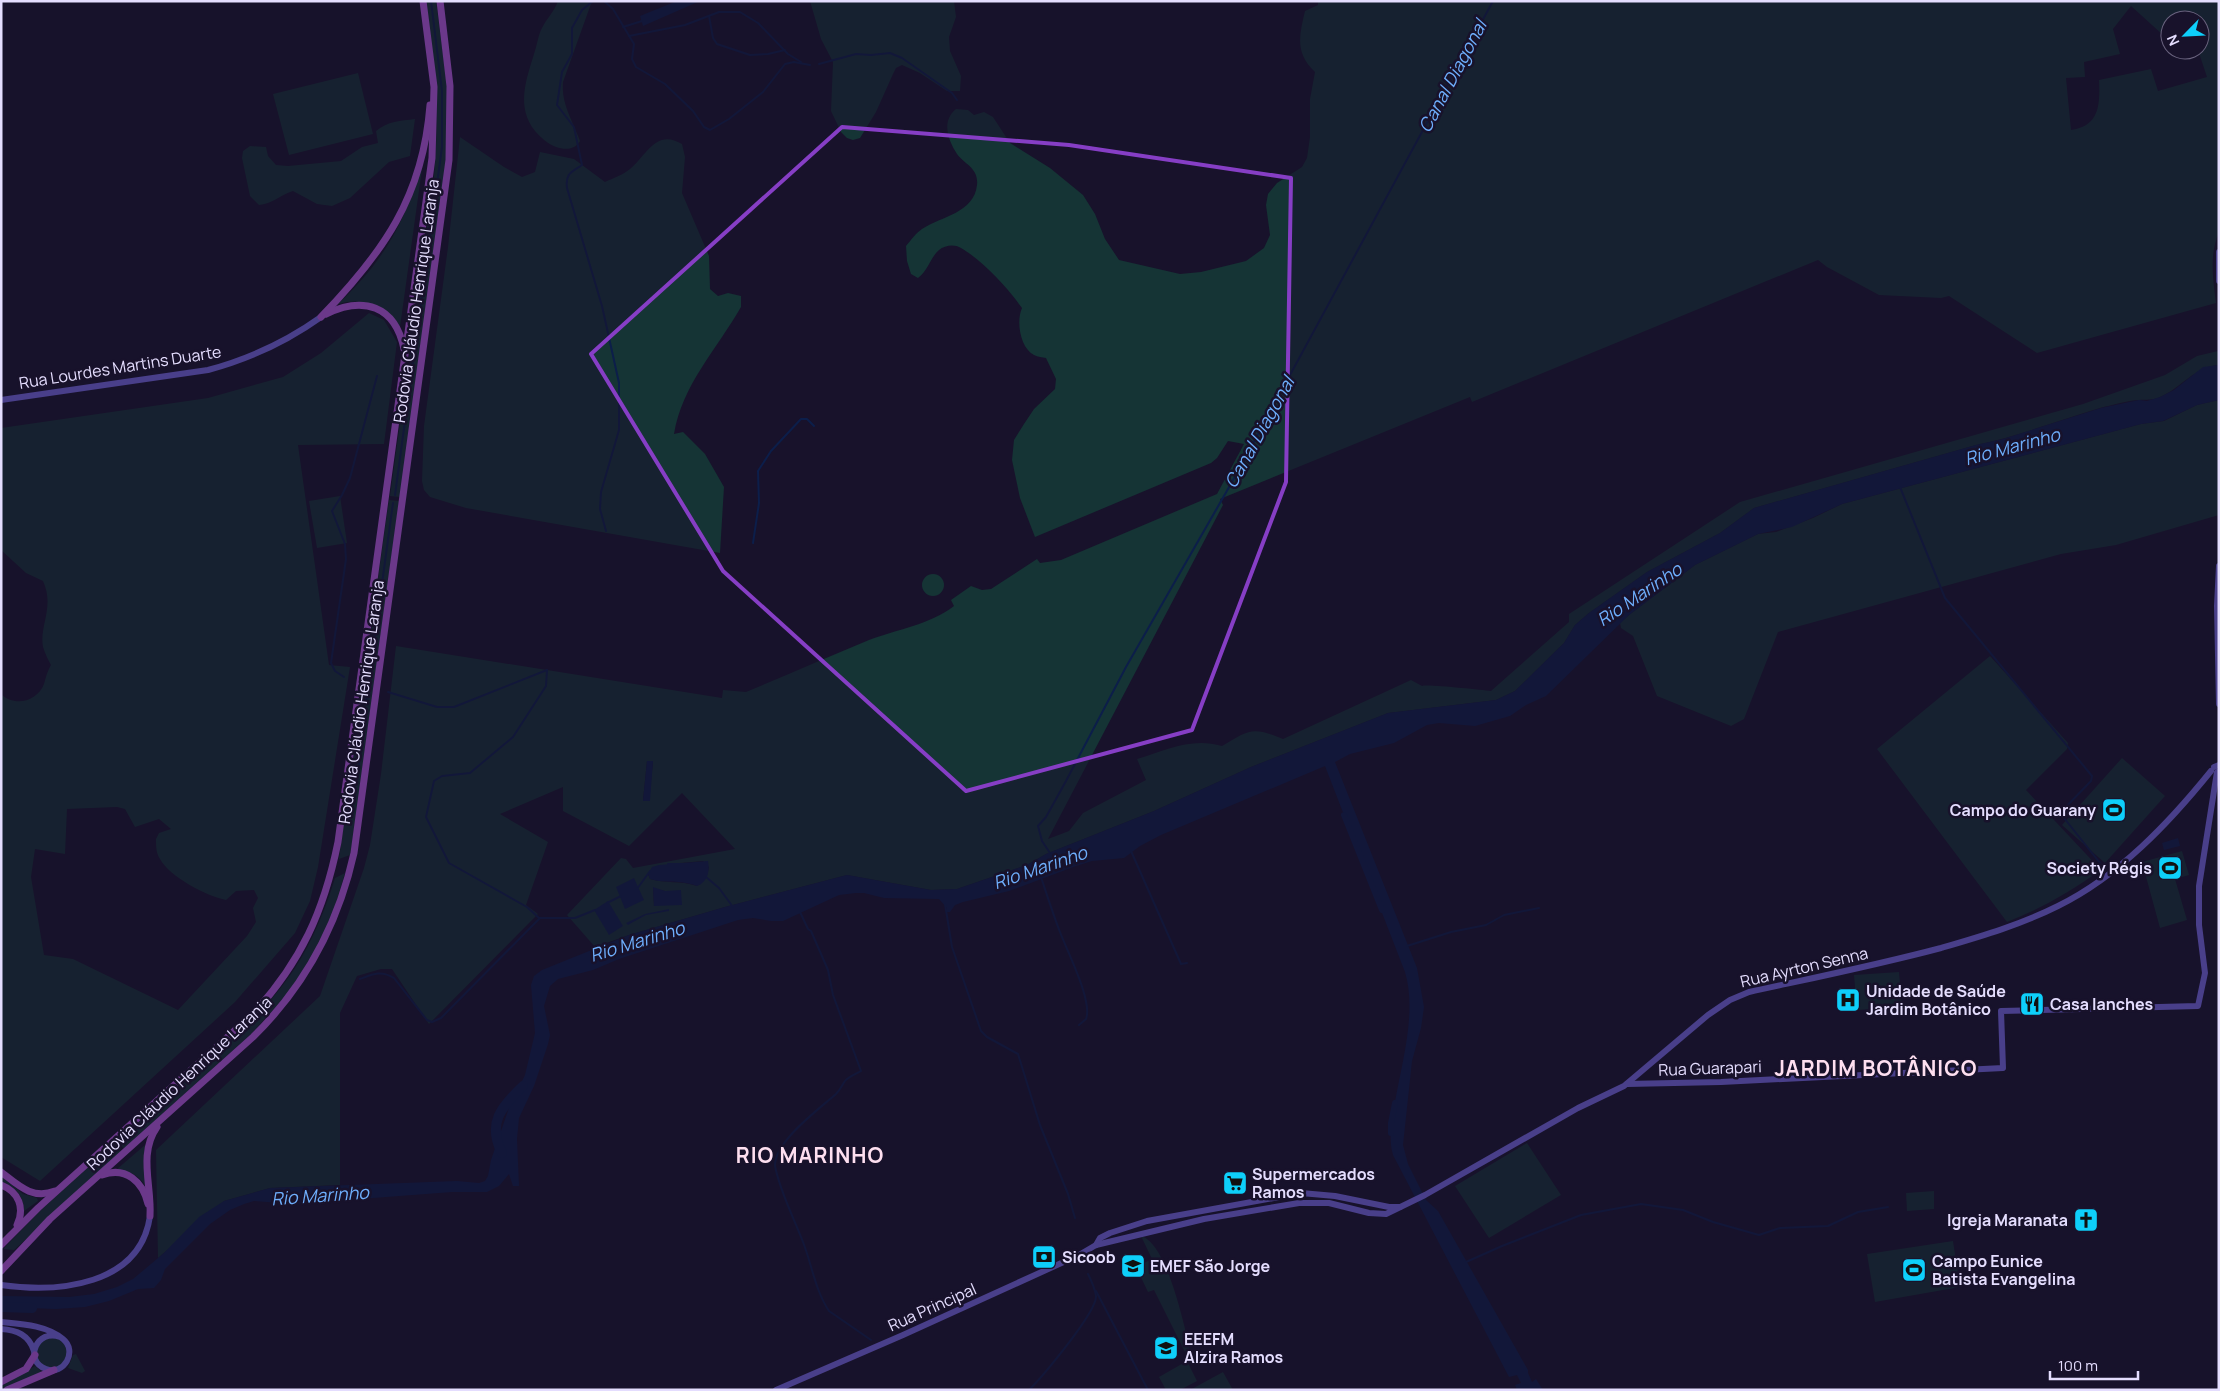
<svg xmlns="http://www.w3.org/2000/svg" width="2220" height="1391" font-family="Manrope,sans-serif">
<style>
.green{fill:#153435;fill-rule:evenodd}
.water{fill:#0c1e4a}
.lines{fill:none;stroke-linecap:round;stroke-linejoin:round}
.stream{stroke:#0c1e4a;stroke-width:2}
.canal{stroke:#0c1e4a;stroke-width:6}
.river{stroke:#0c1e4a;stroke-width:10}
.secondary{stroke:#8576fc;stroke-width:6}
.primary{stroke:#d067fc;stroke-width:7}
.marked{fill:none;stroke:#863ec5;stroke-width:4;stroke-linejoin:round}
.labels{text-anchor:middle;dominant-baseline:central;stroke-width:5;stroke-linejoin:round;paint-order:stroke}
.street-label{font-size:16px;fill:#e4ddfe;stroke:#18122b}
.poi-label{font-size:16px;font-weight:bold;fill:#e4ddfe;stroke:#18122b;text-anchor:start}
.water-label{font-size:18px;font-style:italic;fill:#6eaefc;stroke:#18122b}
.district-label{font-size:21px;font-weight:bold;letter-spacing:1px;fill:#fedff0;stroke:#18122b}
</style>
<rect width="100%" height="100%" fill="#18122b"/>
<g class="green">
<path d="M426,1H436L447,86L446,159L400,497L390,496L434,176C440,117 434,60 426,1Z"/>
<path d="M558,1H592L563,82C561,104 573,121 580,141C575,150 565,150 556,147C548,144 541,138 535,131C516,107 526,80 534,54C537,46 538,35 542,28C547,18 554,12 558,1Z"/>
<path d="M810,1H954L956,17L949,37L950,51L961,76L960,91H947L920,73L902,65L896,68L893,74L876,112L860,138L853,140L847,138L841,132L831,111L833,62L821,39Z"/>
<path d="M1318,1H2219V232C2209,255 2213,279 2216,303L2037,353L1949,296L1941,298L1879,295L1827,267L1818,260L1472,402L1470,397L1220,499L1223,505L1048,839L1069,831L1083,813L1146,780L1137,759C1166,750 1192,737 1222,746C1249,730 1252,726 1283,739L1411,680L1422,686C1428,684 1480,690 1491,691L1569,622V614L1740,502L2083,404L2165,375L2197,356L2218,351L2219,365C2195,366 2180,389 2160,397C2151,401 2146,399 2138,400C2126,401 2112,405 2100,408C2059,420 2019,436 1976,445L1754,508L1720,533L1647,572L1589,613L1575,625L1564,643L1515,691L1496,700L1388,713L1251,767L1154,811L1046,854L1027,865L957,889L931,890L847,875L725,907L629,935L595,947L567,915L621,858L626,859L633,868L735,849L682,793L629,846L563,811V787L500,814L548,842L526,905L538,914L429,1024L392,969H381L357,976L340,1013V1185L270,1188L224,1201L158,1258L156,1150L320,996L364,868L370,845L381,774L396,646L722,698L723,690L746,692C787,675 828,657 869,640C898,629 929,625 954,606L951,600L971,586L982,590L991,589L1037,559L1040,563L1061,560L1217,494L1244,444L1228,441L1217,458L1211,463L1035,537L1020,498L1012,460L1014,440L1024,424L1034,409L1055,389L1056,379L1046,358C1042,357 1038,357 1034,355C1020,348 1016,321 1022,308C1008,288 982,260 961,248C955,244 945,245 939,250C930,258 928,271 918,278L911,274L907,261L906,246C911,240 916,233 922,229C942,216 974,213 977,185C979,168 964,164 957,154C948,140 941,121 956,109L968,110L974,115L984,112L993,117L1010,143L1050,168L1083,195L1095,214L1105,239L1119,260L1180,274L1201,272L1246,261L1264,248L1270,235L1266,205L1268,194L1277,183L1302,167L1307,158L1310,137V99L1315,72C1295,53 1299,36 1305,11L1318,5ZM2131,6L2163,35H2170V20H2200L2198,50L2207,77L2158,91L2151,69L2099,80C2100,104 2100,126 2071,130L2066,78L2085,77L2084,62L2120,54L2113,29ZM647,761L653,762L649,801L643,800ZM703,861L709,867C707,877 705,881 697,886C679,880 667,884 650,879L648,874L669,864ZM653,888L665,891L654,906Z"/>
<path d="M358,73L373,134L289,155L273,94Z"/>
<path d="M415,119L410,156L389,162L350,198L332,206L317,204L293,191C280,195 272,204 259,205L250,196L242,158L243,151L250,146L266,147L268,156L276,165L288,166L341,161L362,147L378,143L376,131C388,121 400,121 415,119Z"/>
<path d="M460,137L504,167L522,177L535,172L540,152L574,159L605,182C613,178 623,175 630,169C646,156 656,128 682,144L685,157L682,193L709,256L710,289L718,296L728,293L741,296V307C717,349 682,385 674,434L683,432L705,454L724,487L720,553L466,508L430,497L424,490L422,481L424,426L448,247Z"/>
<path d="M421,169H422L400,327C386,305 362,297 338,304C382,263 403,226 421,169Z"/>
<path d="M369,313L384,320L397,342L384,444L298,445L329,665L350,667L318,867L310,901L295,933L235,1002L40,1181L1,1157V694C14,707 37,702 44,684C46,677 47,672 51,665C48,660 45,653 43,647C39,626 55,607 43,581L26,573L1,550V428L208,398L283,377L321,353ZM117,807L125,809L135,827L159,819L171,829L159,833L156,839C156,846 156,853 160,859C170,877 206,896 226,900L236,891L254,890L258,898L253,908L256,922L247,936L178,1010L73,959L44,955L31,877L35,849L65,854L67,809Z"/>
<path d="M2219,400V515L2116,545L2061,554L1778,632L1744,719L1731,726L1657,696L1633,636L1621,628L1620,623L1629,615L1695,565L1758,534L1776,532L1813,518L1842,504L2141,424L2164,421L2197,405Z"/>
<path d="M340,496L347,543L317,548L309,501Z"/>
<path d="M389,500L399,501L352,844L350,855L339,859Z"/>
<circle cx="933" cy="585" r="11"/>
<path d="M1990,656L2068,743L2067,749L2026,790L2101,870C2071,891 2041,909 2007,922L1877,749Z"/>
<path d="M2122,758L2165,796L2105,863L2062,825Z"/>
<path d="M2182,851L2189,875L2175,879L2187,920L2160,928L2142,862Z"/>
<path d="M345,873L332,916L311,960L283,999L251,1034L124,1149L118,1141C147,1115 177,1089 206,1062C238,1033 271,1005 295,968C313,940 325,910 335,878Z"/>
<path d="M1899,972L1902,1007L1857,1010L1854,975Z"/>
<path d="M1527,1143L1561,1195L1489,1238L1455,1186Z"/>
<path d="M114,1144L121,1152L14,1250L3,1249L41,1210Z"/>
<path d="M145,1145L144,1157L148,1190C141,1177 132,1170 116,1170Z"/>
<path d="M1,1176L23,1194L37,1198L38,1201L24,1211C24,1196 15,1186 1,1182Z"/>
<path d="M1934,1191V1209L1907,1211L1906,1193Z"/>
<path d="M1141,1236C1168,1243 1186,1333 1192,1359L1189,1360L1154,1290L1148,1292L1136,1267L1152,1259Z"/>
<path d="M1953,1241L1960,1287L1875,1302L1867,1254Z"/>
<circle cx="52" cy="1353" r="15"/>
<path d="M76,1354L85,1371L82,1373L68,1368L73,1355Z"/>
<path d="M1187,1361L1197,1381L1180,1390H1166L1159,1377Z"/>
<path d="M35,1366L42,1372L1,1389V1386Z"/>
<path d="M1223,1372L1233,1390H1190Z"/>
</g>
<g class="water">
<path d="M677,1H700L643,26L640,16Z"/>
<path d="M2219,365V400L2197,405L2163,421L2141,424L1842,504L1792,527L1758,534L1695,565L1629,615L1546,696L1526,705L1510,716L1475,726L1439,723L1427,725L1394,743L1350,754L1335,762L1417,968L1424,1007L1421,1028L1412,1061L1403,1145L1408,1164L1426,1200L1438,1211L1528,1370V1373L1532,1382L1536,1379L1543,1390H1517L1515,1385L1521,1383L1517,1375L1509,1377L1393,1155C1388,1137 1392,1121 1395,1102C1402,1062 1417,1012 1405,972L1325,766L1161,835L1140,846L1124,858L1092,861L1076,866L1009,891L963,902L955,905L950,912H946L947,908L939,899L884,898L864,893H856L839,895L783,921H771L753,918L738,920L619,959L593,970L558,979L550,986L544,1006L550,1035L548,1044L534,1086L519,1118L517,1139L519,1186H513L509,1174L499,1186L487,1192H452L294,1204L254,1201L244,1204L230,1210L210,1224L165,1269L161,1280L154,1288L138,1289L109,1301L85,1307L56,1309L1,1307V1296L69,1297L94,1294L117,1287L133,1279L145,1269L164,1253L199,1217L224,1201L270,1188L457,1181L479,1183L485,1181L488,1176L491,1160L509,1108L525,1075L535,1033L531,985L534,976L542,970L629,935L725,907L847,875L931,890L957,889L1027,865L1046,854L1154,811L1251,767L1388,713L1496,700L1515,691L1564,643L1575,625L1589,613L1647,572L1720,533L1754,508L1976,445L2003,439L2101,408L2139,400L2147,401L2160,397L2174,390L2203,367Z"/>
<path d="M647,761H653L650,801H643Z"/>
<path d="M2178,838L2180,846L2164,850L2162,843Z"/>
<path d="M708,861C710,871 708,882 697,886C679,879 667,884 650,879L648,874L652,867L659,865Z"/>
<path d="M634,878L644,900L625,909L616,887Z"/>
<path d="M653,887L665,891L681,890L682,905L654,906Z"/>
<path d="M608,901L623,926L609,935L594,910Z"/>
<path d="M669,909V911L646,915L628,925L626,923L645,914Z"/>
</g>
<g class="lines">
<g class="stream">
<path d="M593,1L582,10L572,28V54L562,72L557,105L574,127L582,165C572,172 565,173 567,188L602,306L619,383V430L601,492L600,509L606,531"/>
<path d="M604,1L613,9L634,44L632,59L636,67L665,84L693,111L704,127L710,130L729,119L763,92L785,64L794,62L810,65"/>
<path d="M709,16L713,38L717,44L750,55L768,54L785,50"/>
<path d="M623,27L642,21"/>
<path d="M629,36L685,25L719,12H740L758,23L788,54L801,62"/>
<path d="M819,64L856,54L871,55L890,53L902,58L952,93L957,100"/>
<path d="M1900,487L1945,598L2092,776L2091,781L2060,813L2100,863"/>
<path d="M395,495L442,147V91L431,1"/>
<path d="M753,543L759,503L758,471L771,451L801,419H807L814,426"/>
<path d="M547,670L546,686L513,737L470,773L442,776L434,781L426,817L449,863L527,907L539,918H575L595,910"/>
<path d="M344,677L335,671L331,663L346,559L345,544L332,511L342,495L350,478L377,376"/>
<path d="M388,692L437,707H454L547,670"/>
<path d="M366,701L393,503"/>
<path d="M358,771L364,725"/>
<path d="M1131,851L1181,964L1187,963"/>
<path d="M1050,853L1042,841L1038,826L1046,817L1066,781L1126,667L1232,482L1493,1"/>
<path d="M668,864H688"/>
<path d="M706,877L719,888L733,907"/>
<path d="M1041,877C1047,895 1053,914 1060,932C1067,951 1093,1001 1086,1019L1079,1025"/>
<path d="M637,889L650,871"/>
<path d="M607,903L621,896"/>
<path d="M945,904L952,947L981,1031L987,1037L1018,1054L1040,1125L1068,1194L1075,1218"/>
<path d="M800,912L808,929L811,931L828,970L833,995L861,1071C856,1074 849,1076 845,1081C842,1085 840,1090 836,1094C819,1109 774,1142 775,1166C780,1192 794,1218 803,1242C812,1265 815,1290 829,1311L871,1340"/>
<path d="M1407,946L1451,932L1486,925L1504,915L1539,908"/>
<path d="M360,979C373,974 381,970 394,978L427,1020L432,1022L441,1018L539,919"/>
<path d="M1466,1262L1502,1246L1581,1215L1641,1204L1683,1210L1713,1222L1759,1235L1780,1228L1828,1226L1858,1212L1888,1207"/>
<path d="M1096,1291L1148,1390"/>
<path d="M1029,1390C1042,1377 1097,1312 1096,1296C1095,1288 1091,1280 1088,1274"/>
</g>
<g class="canal">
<path d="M1344,815L1382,910"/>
<path d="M1391,1133V1123L1395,1103"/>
</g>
<g class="river">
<path d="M502,1153C487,1123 501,1107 523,1086"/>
<path d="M1,1307L32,1308"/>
</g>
<g class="secondary">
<path d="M2219,252V281"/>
<path d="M1,400L208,370C249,359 286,342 321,317"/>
<path d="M2219,566L2217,606L2219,704"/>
<path d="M2214,767L2219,765"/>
<path d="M1627,1084L1721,1082L2003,1068L2001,1011L2198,1006L2205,973L2199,925V886L2217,772"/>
<path d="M1096,1245L1100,1238L1110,1233L1147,1221L1301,1193L1335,1196L1389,1207H1400"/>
<path d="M1,1285C58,1293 140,1286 150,1216"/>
<path d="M1,1322C22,1324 46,1325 63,1339C78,1351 64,1376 46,1369C23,1361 37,1328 60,1337"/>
<path d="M1,1329C17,1330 29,1335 34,1351"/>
<path d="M776,1390L903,1335L1079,1255L1096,1245L1204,1219L1299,1203H1329L1369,1213L1386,1214L1425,1195L1578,1108L1624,1086L1708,1015L1730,1000L1749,992C1813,978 1877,965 1941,948C1982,936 2020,925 2058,906C2119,876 2169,823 2211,771"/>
</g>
<g class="primary">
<path d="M326,314C363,296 395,305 404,349"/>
<path d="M321,317C383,253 423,197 430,105"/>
<path d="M1,1172C18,1185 32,1200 55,1191"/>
<path d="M102,1175C126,1166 143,1182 148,1204"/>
<path d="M1,1185C19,1192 25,1208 17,1225"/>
<path d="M150,1216C152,1186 138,1154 157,1127"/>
<path d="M1,1245L38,1208L253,1014C301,962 324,911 338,842L432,158L434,87L423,1"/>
<path d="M1,1271L50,1219L253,1037C306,985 338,925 354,853L449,160L450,86L440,1"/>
<path d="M1,1382L26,1369L35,1355"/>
<path d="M7,1390L54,1370"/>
</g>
</g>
<path d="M0 0H2220V1391H0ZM842,127L1069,145L1291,178L1286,482L1192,730L966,791L723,571L591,354Z" fill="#18122b" fill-opacity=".55" fill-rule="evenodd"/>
<path class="marked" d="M842,127L1069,145L1291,178L1286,482L1192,730L966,791L723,571L591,354Z"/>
<defs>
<symbol id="stadium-square" viewBox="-11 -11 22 22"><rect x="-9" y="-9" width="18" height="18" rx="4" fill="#0ecffa" stroke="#18122b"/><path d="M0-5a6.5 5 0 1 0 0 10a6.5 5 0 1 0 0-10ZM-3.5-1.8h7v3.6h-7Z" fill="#111"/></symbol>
<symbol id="hospital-square" viewBox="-11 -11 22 22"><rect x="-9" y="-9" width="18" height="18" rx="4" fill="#0ecffa" stroke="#18122b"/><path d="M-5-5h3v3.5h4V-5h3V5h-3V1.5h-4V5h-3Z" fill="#111"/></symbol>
<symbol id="restaurant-square" viewBox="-11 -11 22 22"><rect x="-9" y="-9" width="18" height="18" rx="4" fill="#0ecffa" stroke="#18122b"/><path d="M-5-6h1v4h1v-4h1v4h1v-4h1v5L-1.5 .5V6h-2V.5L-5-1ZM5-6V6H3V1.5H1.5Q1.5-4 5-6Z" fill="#111"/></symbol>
<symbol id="supermarket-square" viewBox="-11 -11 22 22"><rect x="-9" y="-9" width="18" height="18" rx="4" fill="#0ecffa" stroke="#18122b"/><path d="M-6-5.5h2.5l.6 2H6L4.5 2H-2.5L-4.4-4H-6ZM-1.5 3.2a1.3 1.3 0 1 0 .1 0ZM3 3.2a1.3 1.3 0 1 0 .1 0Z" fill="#111"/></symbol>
<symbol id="church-square" viewBox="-11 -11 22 22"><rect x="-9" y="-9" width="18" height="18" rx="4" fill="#0ecffa" stroke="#18122b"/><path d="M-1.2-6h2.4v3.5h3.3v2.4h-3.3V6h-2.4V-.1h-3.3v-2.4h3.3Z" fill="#111"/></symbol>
<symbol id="bank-square" viewBox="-11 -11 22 22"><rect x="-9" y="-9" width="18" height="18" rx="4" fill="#0ecffa" stroke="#18122b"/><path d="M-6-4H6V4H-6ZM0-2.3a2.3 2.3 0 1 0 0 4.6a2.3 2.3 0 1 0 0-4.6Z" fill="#111"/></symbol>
<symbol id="school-square" viewBox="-11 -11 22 22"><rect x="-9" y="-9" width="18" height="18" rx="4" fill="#0ecffa" stroke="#18122b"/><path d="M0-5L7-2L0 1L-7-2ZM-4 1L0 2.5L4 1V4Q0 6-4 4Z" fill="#111"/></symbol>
</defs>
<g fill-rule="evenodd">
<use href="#stadium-square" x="2100" y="796" width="28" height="28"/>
<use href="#stadium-square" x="2156" y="854" width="28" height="28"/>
<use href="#hospital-square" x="1834" y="986" width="28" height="28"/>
<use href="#restaurant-square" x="2018" y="990" width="28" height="28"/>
<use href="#supermarket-square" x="1221" y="1169" width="28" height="28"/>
<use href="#church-square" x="2072" y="1206" width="28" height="28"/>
<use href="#bank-square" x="1030" y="1243" width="28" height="28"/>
<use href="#school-square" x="1119" y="1252" width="28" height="28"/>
<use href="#stadium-square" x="1900" y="1256" width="28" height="28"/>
<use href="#school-square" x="1152" y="1334" width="28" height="28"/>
</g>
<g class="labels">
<g class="street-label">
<text transform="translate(416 301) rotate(-82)">Rodovia Cláudio Henrique Laranja</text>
<text transform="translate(120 367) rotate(-9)">Rua Lourdes Martins Duarte</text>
<text transform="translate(361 702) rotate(-82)">Rodovia Cláudio Henrique Laranja</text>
<text transform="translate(1804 967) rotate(-13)">Rua Ayrton Senna</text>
<text transform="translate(1710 1068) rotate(-2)">Rua Guarapari</text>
<text transform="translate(179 1083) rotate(-43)">Rodovia Cláudio Henrique Laranja</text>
<text transform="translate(932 1307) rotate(-24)">Rua Principal</text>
</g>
<g class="poi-label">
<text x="2096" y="810" text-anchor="end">Campo do Guarany</text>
<text x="2152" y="868" text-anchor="end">Society Régis</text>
<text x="1866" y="991">Unidade de Saúde<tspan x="1866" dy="18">Jardim Botânico</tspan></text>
<text x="2050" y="1004">Casa lanches</text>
<text x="1252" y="1174">Supermercados<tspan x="1252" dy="18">Ramos</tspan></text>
<text x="2068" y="1220" text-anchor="end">Igreja Maranata</text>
<text x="1062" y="1257">Sicoob</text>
<text x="1932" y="1261">Campo Eunice<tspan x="1932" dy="18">Batista Evangelina</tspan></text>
<text x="1150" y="1266">EMEF São Jorge</text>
<text x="1184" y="1339">EEEFM<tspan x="1184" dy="18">Alzira Ramos</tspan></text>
</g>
<g class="water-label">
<text transform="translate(1452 76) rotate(-62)">Canal Diagonal</text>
<text transform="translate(1259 432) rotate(-61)">Canal Diagonal</text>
<text transform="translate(2012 446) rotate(-15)">Rio Marinho</text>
<text transform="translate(1639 594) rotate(-34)">Rio Marinho</text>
<text transform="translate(1040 867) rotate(-19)">Rio Marinho</text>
<text transform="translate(637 941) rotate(-17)">Rio Marinho</text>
<text transform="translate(320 1195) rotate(-4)">Rio Marinho</text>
</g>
<g class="district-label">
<text x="1876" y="1068">JARDIM BOTÂNICO</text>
<text x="810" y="1155">RIO MARINHO</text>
</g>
</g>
<rect width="2220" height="1391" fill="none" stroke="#e4ddfe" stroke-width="5"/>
<g transform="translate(2185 35) rotate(246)"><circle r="24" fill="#18122b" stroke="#6a637f"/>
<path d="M0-4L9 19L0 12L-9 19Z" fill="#0ecffa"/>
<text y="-8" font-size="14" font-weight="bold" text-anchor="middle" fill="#e4ddfe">N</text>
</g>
<path d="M2050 1371v8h88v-8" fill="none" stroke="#e4ddfe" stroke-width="2.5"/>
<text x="2058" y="1371" font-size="15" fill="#e4ddfe" stroke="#18122b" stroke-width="4" paint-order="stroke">100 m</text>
</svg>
